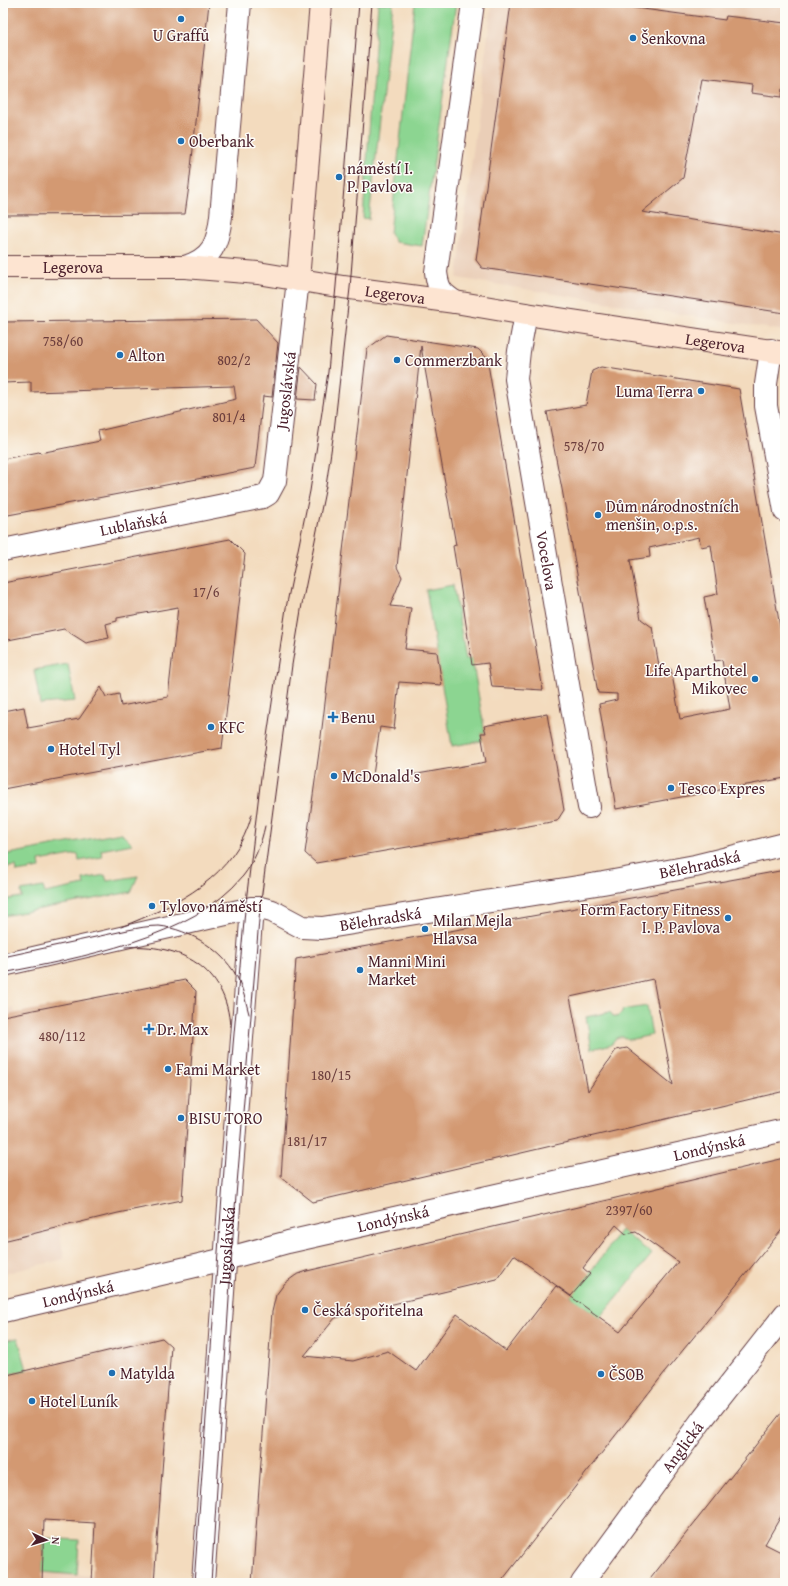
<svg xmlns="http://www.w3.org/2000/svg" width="788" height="1586" font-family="'Gentium Book Plus',serif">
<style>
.built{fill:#eaceb7}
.green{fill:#8cd591;stroke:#6b7a5e}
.building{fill:#d39972;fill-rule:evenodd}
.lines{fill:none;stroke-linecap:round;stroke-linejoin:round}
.pedestrian-casing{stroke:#633b41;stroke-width:24}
.minor-casing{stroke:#633b41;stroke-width:24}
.tertiary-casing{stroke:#633b41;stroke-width:24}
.secondary-casing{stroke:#633b41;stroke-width:24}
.pedestrian{stroke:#fff;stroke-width:22}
.minor{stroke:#fff;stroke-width:22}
.tertiary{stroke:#fff;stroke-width:22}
.secondary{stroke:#fde4d1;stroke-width:22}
.tram{stroke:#4a1f2b;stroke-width:1}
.poi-dot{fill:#1f6fb2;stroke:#fdfcf7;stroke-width:1.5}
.labels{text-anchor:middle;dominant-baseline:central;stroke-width:3;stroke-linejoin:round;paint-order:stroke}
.number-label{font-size:14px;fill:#6c3e3d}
.poi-label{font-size:16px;fill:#4a1f2b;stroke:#fdfcf7;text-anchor:start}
.street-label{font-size:16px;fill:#4a1f2b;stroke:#fdfcf7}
</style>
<rect width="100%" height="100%" fill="#fdfcf7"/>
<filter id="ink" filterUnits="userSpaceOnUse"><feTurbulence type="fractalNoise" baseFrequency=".025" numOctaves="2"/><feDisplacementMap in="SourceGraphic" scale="8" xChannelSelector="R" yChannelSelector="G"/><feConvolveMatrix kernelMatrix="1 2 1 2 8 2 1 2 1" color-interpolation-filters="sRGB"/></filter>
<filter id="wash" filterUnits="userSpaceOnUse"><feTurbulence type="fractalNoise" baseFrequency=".012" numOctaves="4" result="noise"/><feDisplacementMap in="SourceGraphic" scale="16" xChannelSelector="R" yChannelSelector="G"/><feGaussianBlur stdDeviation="0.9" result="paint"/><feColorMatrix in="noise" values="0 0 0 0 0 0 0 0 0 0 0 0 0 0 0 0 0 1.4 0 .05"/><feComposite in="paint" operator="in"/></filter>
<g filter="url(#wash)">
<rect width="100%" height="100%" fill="#f3dbbe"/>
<g class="built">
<path d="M492,3H762L785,6V331L457,278Z"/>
<path d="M14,1008L59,1228L64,1259L3,1274V1010Z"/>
<path d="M3,1570L160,1580V1583H3Z"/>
</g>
<g class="green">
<path d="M378,3H393L369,219L363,218Z"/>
<path d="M415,3H456L422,246L395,242L390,233Z"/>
<path d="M453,585L466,659L472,658L485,733H481L482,741L452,746L426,590Z"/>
<path d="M68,664L75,701L40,704L34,670Z"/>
<path d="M121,833L132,844L101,850L102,857L79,861L78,854L39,861L40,868L17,872L16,866L3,868V855Z"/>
<path d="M105,875L107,881L138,876L131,892L3,916V900L22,897L21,891L43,887L45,893L84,885L83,879Z"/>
<path d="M647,1006L652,1035L628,1040C622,1034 614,1037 612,1044L592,1049L586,1017L610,1012L613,1016L618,1017L622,1013V1010Z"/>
<path d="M621,1230L652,1254L600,1318L570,1296L588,1276Z"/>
<path d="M18,1338L27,1370L3,1376V1341Z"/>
<path d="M44,1538L79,1540L77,1575L42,1572Z"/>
</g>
<g id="blocks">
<g class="building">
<path d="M3,3H209L189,186L185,214L3,215Z"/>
<path d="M511,3H598L725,20L726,16L785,23V89H783L782,97L751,93L752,85L702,79L683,178L642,212L785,235V313L482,268L476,260Z"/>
<path d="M256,319L278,343L272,397L263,396L255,468L3,516V459L39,452L40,453L100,441L98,431L236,399L234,386L31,392V382L3,383V322Z"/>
<path d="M386,335L478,349L487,358L543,690L492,687L488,663L472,665L458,570H457L453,546L456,545L421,346L397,567L402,577L390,606L411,608L405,649L437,652L442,685L399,682L394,729L380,727L372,782L486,762L481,733H486L484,726L547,714L564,810L557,821L316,863L305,853L320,745L367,349Z"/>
<path d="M301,367L317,384L315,400L297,399Z"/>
<path d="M601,367L739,389L785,656V778L616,809L599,704L617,700V694L598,693L562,489L547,412L586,405L592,371ZM699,537L701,547L711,545L718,594L704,597L715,661L722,660L730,709L680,719L671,669L660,671L652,627L641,619L630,560L650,557L649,548Z"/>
<path d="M230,539L245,554L222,748L3,789V711L24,707L28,728L79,719L101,687L106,697L119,694L121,706L168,697L178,607L117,618V621L106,624L109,638L86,643L64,629L3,641V583Z"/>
<path d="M785,870V1091L313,1202L281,1177L296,959ZM653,979L673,1085L627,1048L616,1050L588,1091L570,997Z"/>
<path d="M185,980L196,991L182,1200L118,1213L3,1241V1016Z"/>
<path d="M785,1158V1226L665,1372L500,1583H252L272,1312L276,1295L285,1283L296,1275L307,1271ZM616,1225L626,1234L636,1232L678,1262L620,1332L556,1286L506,1351L457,1314L416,1371L388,1351L353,1361L304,1356L335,1318L497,1279L514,1255L571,1296L590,1274L583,1268Z"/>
<path d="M162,1338L171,1346L154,1583H92L95,1523L44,1520L42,1583H3V1376Z"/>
<path d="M785,1408V1509L765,1544L785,1554V1583H647Z"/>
</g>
</g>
</g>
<g filter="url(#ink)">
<use href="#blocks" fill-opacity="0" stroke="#633b41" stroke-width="1"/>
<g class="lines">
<defs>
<path id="pedestrian" d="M185,267C213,258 218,243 221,216L240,3"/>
<g id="minor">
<path d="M455,302C441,293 438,289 436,272L473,3"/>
<path id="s1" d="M526,314L519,351L516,379L589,807"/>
<path d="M771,350L766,384V406L785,511"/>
<path id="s2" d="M3,550L263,497L268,494L275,481L298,280"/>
<path id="s3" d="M3,1311L225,1259L288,1242L785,1130"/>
<path id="s4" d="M203,1583L228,1220L252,908"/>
</g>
<g id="tertiary">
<path id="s5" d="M3,965L252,908H260L272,911L302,927L322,928L603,883L695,866L785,844"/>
<path id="s6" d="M582,1583L704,1417L785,1314"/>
</g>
<g id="secondary">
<path id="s7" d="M3,267H185L258,273L343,287L455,302L526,314L785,353"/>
<path d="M298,280L321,3"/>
</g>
</defs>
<use href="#pedestrian" class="pedestrian-casing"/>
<use href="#minor" class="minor-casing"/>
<use href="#tertiary" class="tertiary-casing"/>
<use href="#secondary" class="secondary-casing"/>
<use href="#pedestrian" class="pedestrian"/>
<use href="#minor" class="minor"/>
<use href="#tertiary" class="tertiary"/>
<use href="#secondary" class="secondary"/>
<g class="tram">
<path d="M121,927C177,905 236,877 252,814"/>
<path d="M125,947C180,943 227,968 230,1027"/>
<path d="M3,957L128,930C138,928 148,926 159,926C190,929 226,952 239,981C244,992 246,1003 249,1014"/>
<path d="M3,973C78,958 193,938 243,876C255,861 261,844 265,826"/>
<path d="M194,1583L233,1045L245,910L261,777L286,608L310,491L328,372L336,286L359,3"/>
<path d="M211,1583L234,1220L260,908L292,665L302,604L326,486L334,431L350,288L372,3"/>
</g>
</g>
</g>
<g class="poi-dot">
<circle cx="181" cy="19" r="4"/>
<circle cx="633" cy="38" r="4"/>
<circle cx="181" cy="141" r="4"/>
<circle cx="339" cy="177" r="4"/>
<circle cx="120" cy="355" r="4"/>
<circle cx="397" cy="360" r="4"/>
<circle cx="701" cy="391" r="4"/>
<circle cx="598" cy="515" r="4"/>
<circle cx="755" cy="679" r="4"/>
<path d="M331 711h4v4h4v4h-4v4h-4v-4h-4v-4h4z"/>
<circle cx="211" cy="727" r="4"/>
<circle cx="51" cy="749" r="4"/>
<circle cx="334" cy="776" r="4"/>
<circle cx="671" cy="788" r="4"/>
<circle cx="152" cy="906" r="4"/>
<circle cx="728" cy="918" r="4"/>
<circle cx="425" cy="929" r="4"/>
<circle cx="360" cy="970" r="4"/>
<path d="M147 1023h4v4h4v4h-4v4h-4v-4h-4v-4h4z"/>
<circle cx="168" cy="1069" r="4"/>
<circle cx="181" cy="1118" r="4"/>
<circle cx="305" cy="1310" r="4"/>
<circle cx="112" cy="1373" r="4"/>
<circle cx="601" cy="1374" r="4"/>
<circle cx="32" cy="1401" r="4"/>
</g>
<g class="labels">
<g class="number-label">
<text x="63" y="341">758/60</text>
<text x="234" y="360">802/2</text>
<text x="229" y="417">801/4</text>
<text x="584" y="446">578/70</text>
<text x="206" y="592">17/6</text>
<text x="62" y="1036">480/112</text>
<text x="331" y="1075">180/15</text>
<text x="307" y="1141">181/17</text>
<text x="629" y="1210">2397/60</text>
</g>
<g class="poi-label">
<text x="181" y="35" text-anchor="middle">U Graffů</text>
<text x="641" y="38">Šenkovna</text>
<text x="189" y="141">Oberbank</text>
<text x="347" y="168">náměstí I.<tspan x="347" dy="18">P. Pavlova</tspan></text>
<text x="128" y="355">Alton</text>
<text x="405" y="360">Commerzbank</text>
<text x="693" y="391" text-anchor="end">Luma Terra</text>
<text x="606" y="506">Dům národnostních<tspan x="606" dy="18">menšin, o.p.s.</tspan></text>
<text x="747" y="670" text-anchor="end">Life Aparthotel<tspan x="747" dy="18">Mikovec</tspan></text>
<text x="341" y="717">Benu</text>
<text x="219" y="727">KFC</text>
<text x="59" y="749">Hotel Tyl</text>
<text x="342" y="776">McDonald's</text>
<text x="679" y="788">Tesco Expres</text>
<text x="160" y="906">Tylovo náměstí</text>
<text x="720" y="909" text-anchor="end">Form Factory Fitness<tspan x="720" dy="18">I. P. Pavlova</tspan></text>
<text x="433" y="920">Milan Mejla<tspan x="433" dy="18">Hlavsa</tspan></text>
<text x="368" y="961">Manni Mini<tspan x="368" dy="18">Market</tspan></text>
<text x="157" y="1029">Dr. Max</text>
<text x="176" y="1069">Fami Market</text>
<text x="189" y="1118">BISU TORO</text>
<text x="313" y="1310">Česká spořitelna</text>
<text x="120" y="1373">Matylda</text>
<text x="609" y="1374">ČSOB</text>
<text x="40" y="1401">Hotel Luník</text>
</g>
<g class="street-label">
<text stroke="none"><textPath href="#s7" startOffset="70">Legerova</textPath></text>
<text stroke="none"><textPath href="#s7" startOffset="394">Legerova</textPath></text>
<text stroke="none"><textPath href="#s7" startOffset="718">Legerova</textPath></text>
<text stroke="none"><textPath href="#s2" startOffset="377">Jugoslávská</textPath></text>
<text stroke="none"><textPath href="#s2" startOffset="133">Lublaňská</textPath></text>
<text stroke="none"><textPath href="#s1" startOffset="250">Vocelova</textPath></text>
<text stroke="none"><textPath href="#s5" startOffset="713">Bělehradská</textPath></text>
<text stroke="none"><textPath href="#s5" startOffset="389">Bělehradská</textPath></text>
<text stroke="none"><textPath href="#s3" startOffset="725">Londýnská</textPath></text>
<text stroke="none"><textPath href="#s3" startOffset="401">Londýnská</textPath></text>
<text stroke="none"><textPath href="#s4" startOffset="338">Jugoslávská</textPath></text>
<text stroke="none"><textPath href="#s3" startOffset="77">Londýnská</textPath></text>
<text stroke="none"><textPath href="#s6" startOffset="169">Anglická</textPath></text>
</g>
</g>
<rect width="788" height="1586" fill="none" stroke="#fdfcf7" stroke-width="16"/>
<g transform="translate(46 1540) rotate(94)" stroke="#fdfcf7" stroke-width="3" paint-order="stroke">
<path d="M0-3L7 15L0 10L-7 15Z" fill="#4a1f2b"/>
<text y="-6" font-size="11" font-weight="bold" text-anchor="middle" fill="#4a1f2b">N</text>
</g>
</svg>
